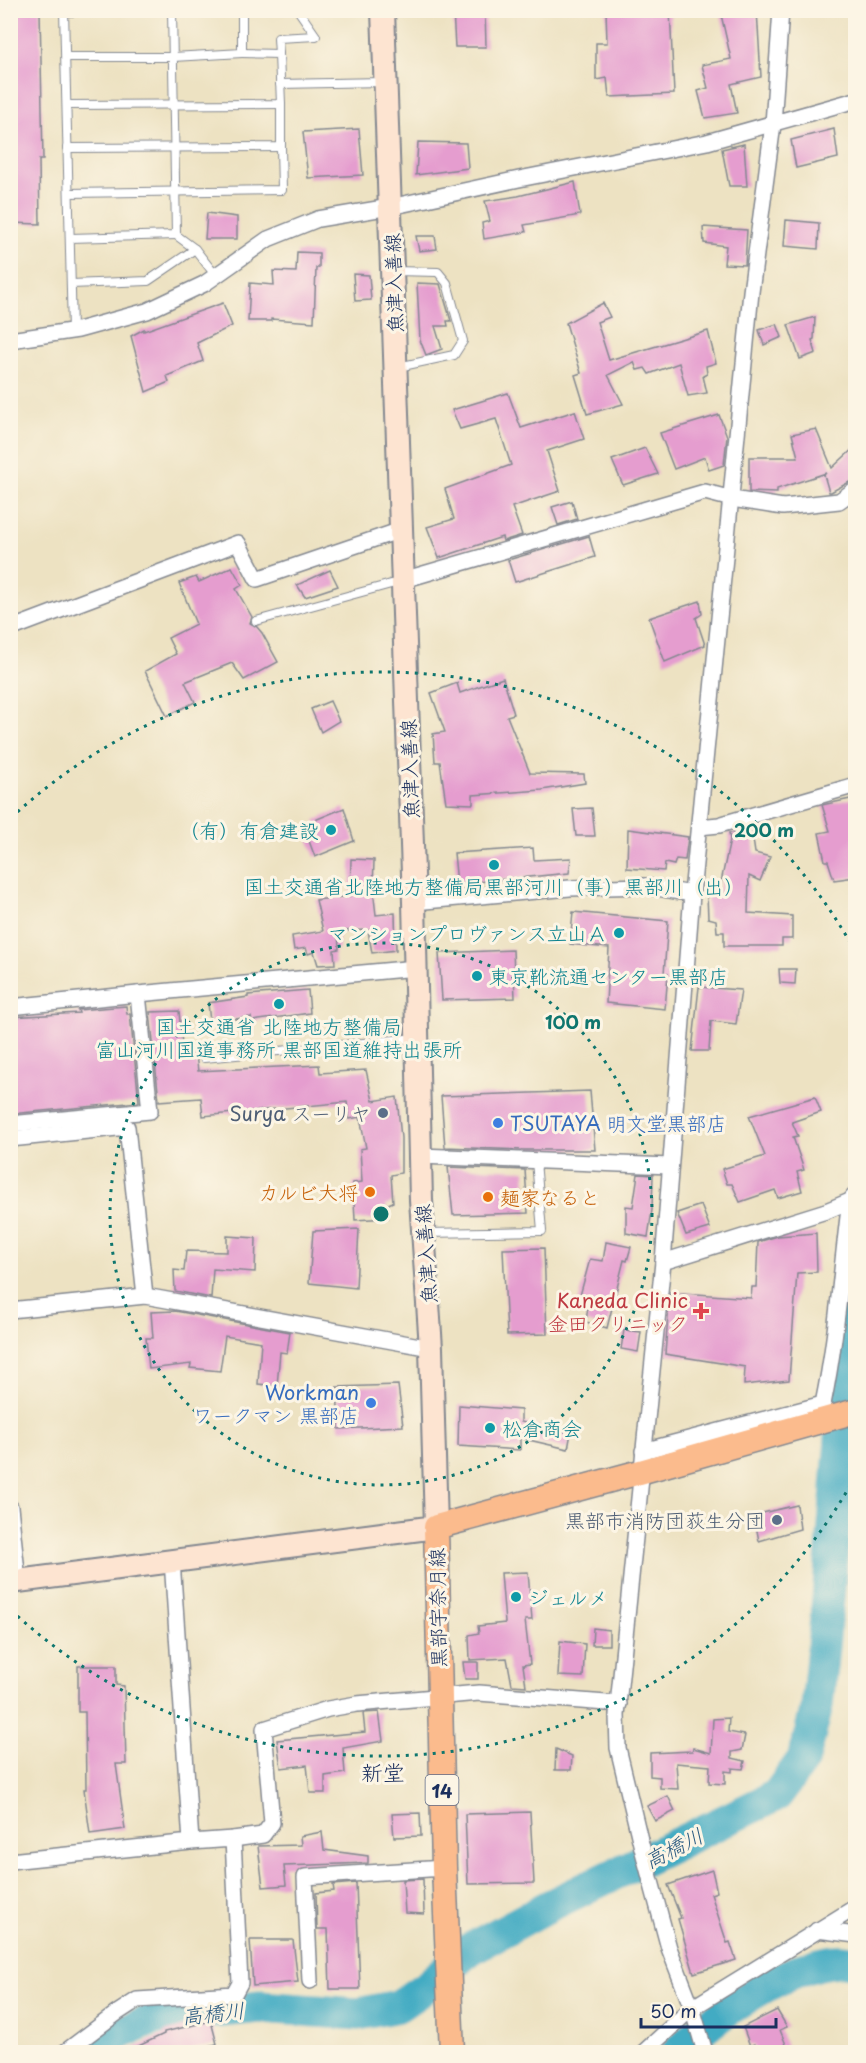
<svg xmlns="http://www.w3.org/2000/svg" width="866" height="2063" font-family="'Playpen Sans','Klee One',sans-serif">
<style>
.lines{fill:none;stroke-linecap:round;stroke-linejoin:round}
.river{stroke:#43abc3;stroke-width:33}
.building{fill:#e59dcf}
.lane-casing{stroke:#848890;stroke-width:10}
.street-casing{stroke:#848890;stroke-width:18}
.secondary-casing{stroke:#848890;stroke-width:26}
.primary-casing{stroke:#848890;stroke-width:27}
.lane{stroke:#fff;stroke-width:8}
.street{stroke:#fff;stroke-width:15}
.secondary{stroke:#fde4d1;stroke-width:22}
.primary{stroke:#fbbb8d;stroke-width:24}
.ring{fill:none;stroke:#0f766e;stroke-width:3;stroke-dasharray:3 6}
.culture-dot{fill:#0f9aa8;stroke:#fcf5e5;stroke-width:2}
.service-dot{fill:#5c6f8a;stroke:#fcf5e5;stroke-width:2}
.shop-dot{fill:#3f7fe0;stroke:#fcf5e5;stroke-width:2}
.food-dot{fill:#e8710a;stroke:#fcf5e5;stroke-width:2}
.health-dot{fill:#e0444e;stroke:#fcf5e5;stroke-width:2}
.labels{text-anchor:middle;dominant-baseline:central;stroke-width:6;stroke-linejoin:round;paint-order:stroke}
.shield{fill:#fcf5e5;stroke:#5e6a86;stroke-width:1.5}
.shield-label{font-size:18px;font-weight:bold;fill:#1b2f5e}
.street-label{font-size:20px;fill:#1b2f5e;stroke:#fcf5e5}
.culture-label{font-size:20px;fill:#0d838f;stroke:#fcf5e5;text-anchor:start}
.service-label{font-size:20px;fill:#4e5e75;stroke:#fcf5e5;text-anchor:end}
.shop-label{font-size:20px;fill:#366cbe;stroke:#fcf5e5;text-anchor:start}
.food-label{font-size:20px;fill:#c56008;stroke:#fcf5e5;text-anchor:end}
.health-label{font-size:20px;fill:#be3a42;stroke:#fcf5e5;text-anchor:end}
.water-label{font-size:21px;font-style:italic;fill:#295a81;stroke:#fcf5e5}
.quarter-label{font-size:22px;fill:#1b2f5e;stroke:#fcf5e5}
.centre{fill:#0f766e;stroke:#fcf5e5;stroke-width:3}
.ring-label{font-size:18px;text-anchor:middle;font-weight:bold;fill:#0f766e;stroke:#fcf5e5;stroke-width:6;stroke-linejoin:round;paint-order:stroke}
</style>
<rect width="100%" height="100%" fill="#fcf5e5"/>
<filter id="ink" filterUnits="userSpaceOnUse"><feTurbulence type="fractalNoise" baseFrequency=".0167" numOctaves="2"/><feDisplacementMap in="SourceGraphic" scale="12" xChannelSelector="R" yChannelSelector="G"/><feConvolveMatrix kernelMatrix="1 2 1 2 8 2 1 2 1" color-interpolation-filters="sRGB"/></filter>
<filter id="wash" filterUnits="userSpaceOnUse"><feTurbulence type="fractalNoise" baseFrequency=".008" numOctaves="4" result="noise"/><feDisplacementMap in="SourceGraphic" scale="24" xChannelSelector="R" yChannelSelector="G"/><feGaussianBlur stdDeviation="1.35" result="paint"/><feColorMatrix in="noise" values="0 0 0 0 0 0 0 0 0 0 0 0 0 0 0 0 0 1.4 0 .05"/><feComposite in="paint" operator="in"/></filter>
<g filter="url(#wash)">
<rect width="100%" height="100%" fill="#ede2c2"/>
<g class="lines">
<g class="river">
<path d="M92,2052L111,2037L157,2018L260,2007L358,2014L398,2006L430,1984L470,1949L547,1907L777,1795L804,1758L817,1706L829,1588L844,1400L856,1289"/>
<path d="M677,2052C715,2016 783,1966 837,1961C843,1960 850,1962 856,1963"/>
</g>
</g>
<g id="blocks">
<g class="building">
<path d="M10,10H40L43,160H39L40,224L10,223Z"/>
<path d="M453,10H485L486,47H455Z"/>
<path d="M606,10H670L674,94L609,97L607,78L596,80V43H607Z"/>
<path d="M720,10H757L761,77L731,84L737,113L705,118L698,91L708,88L702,65L731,59Z"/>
<path d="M359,129L363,175L308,178L303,132Z"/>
<path d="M834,129L838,158L796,168L791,140Z"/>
<path d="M418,142L466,143L468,168L416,175Z"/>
<path d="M744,144L747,186H729L722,149Z"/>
<path d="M575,182L580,215L524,225L526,232L484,239L482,223L490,221L485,201L518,196Z"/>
<path d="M207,213L237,217V239H205Z"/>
<path d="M786,220L819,223L818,249L784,246Z"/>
<path d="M703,227L747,230L745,265L724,264L726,246L704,243Z"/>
<path d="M416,236H435L437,249L419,251Z"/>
<path d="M297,252L319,253V268H316L314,322L271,319V321H248L250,283L274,285L273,271L296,272Z"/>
<path d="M353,274L369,275L371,300L355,301Z"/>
<path d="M417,283L440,284L451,321H447L448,326H435L442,349L426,355L420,340Z"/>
<path d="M223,303L232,326L197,343L203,361L167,376L169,382L146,392L131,336L144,329V331Z"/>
<path d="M603,303L610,317L597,322L609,360L708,331L716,363L706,366L707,374L703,376L707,393L688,396L679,363L649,374L645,368L637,370L634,362L608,375L623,404L587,414L575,375L581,373L566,323Z"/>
<path d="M815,317L814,339L812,340L816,353L800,359L788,325Z"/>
<path d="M777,324L782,337L764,345L759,330Z"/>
<path d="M508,393L521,428L575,411L584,439L547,451L560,491L512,507L522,535L503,541L502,537L439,558L427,527L454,519L445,489L511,465L496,419L460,429L452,410Z"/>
<path d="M719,415L727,436L724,465L709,470L705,457L674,469L660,433Z"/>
<path d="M816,429L832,468L855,447V479L831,492H829L824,475L826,473L777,489V493L749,492V457H798L792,434Z"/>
<path d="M645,448L658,474L623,485L612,460Z"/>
<path d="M572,501L577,519L558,525L552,507Z"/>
<path d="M589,536L595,557L515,582L508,560Z"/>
<path d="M232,567L242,585L236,589L252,617L250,623L257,627L262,633L278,662L244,680L232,663L185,682L195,702L167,716L145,671L176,654L168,638L196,624L179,583L196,577L199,582Z"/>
<path d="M330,570L338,586L305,597L297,585Z"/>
<path d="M700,601L702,614L696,618L705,645L665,662L649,618Z"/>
<path d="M503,678L514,714L507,716L530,773L584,774L585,783L542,790L473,795V804L446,803L440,762H435L433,734L445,732L431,693L457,683L460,693Z"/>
<path d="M330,701L339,721L321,732L311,709Z"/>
<path d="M855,798V877L834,880L828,861H825L819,833L830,831L822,805Z"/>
<path d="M344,808L354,841L315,857L306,833L316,827L315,820Z"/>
<path d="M592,808L595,836H576L573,809Z"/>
<path d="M628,829L688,837L685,860L676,859L674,865L665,863L664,871L627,868Z"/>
<path d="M752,832L755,853L770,857L760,881L749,876L748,913L792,916V939H782V946H724V932H717L716,920L708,918L707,895L718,896L730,840L729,833Z"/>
<path d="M533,848L534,860L571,858L569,873L457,884L454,853Z"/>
<path d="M351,859L374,860L373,889L376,915L395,913L396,950L372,953L368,930L338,931L339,949L334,950L335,964L318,965L314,952L308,954L306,948L294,950L292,936L323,931L316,900L350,896Z"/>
<path d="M573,912L668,921L664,974H668L665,1009L606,1003L609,948L570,944Z"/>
<path d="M513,950L515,998L442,1000L439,953Z"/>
<path d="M779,969H796L795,984L780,983Z"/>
<path d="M699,987L741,990L736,1024L711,1021L709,1051H692Z"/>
<path d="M308,990L310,1013L252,1021L251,1017L210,1022L208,1003L248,997V995Z"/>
<path d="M126,1006L127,1014H130L139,1102L10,1114V1017L79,1013L78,1010Z"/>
<path d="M179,1011L183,1056L196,1055L198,1071L319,1065L320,1073L366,1070L373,1101L397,1097L401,1138V1173L391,1175L393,1202L386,1205L388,1218L355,1220L353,1183L362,1182L360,1149L366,1148L360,1117L349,1119L347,1102L203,1116L201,1098L159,1101L150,1012Z"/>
<path d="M590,1091L595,1150H524L445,1147L441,1096Z"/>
<path d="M815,1097L821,1112L792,1122L798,1136L793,1137L804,1170L797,1172L802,1191L778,1198L775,1190L740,1202L732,1184H727L722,1169L765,1156L749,1116Z"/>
<path d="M448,1167L525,1170L528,1213L453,1215Z"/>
<path d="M638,1174L653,1175L652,1210L648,1237L626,1233V1206L633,1207Z"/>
<path d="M701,1205L710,1228L686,1235L677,1213Z"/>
<path d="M359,1229L356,1288L309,1283L313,1231Z"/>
<path d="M816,1233L817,1272L797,1273L789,1380L744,1385L745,1367L665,1354L670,1292L751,1298L752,1287H756L758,1242L778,1236Z"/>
<path d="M227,1236L256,1238L255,1272L213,1269L211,1298L175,1291L174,1270L184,1271L186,1251L227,1252Z"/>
<path d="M606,1242L631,1247L627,1261L624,1260L607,1328L586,1322L588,1306L578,1303L590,1259L603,1261Z"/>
<path d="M544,1248L547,1334L507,1335L503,1249Z"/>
<path d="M175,1311L290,1332L287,1353L280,1352L277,1386L258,1384L261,1342L225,1336L220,1371L190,1368L191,1364L149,1369L146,1338H153L151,1312Z"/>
<path d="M624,1330L641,1332L638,1352L621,1349Z"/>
<path d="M398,1385L403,1426L339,1429L337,1387Z"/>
<path d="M459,1405L521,1410V1422L571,1433L568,1449L520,1438V1450L458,1446Z"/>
<path d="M797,1505L800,1529L759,1541L754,1515Z"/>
<path d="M528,1572L532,1620H525L530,1664L523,1665L526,1686L512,1685L507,1658L470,1660L469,1635L479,1633L478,1626L505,1623L501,1573Z"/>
<path d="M593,1628L609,1630V1645H592Z"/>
<path d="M560,1641L585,1644L583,1677L558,1676Z"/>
<path d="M463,1662H478V1679H465Z"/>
<path d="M78,1666H116V1685L124,1686L126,1764H116L125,1829L90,1834L84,1789H86L85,1712H78Z"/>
<path d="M379,1712L383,1741L343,1748L345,1773L325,1776V1793H310L307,1765L281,1768L277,1740L365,1732L363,1713Z"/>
<path d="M729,1718L728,1732L745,1735L742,1750L732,1752V1758L745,1761L743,1769L732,1768V1772L725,1771V1784L709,1783L710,1766L676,1763L678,1789L660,1788V1777L650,1776V1753L692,1751L693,1748L711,1753L713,1719Z"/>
<path d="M556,1749L572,1756L571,1770H555Z"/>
<path d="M668,1796L675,1811L655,1821L647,1806Z"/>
<path d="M530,1812L534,1883L468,1884L465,1814Z"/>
<path d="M420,1813L421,1836L394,1837L392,1814Z"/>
<path d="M322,1832L324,1850L368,1856V1863L284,1866L286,1885L263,1887L258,1846L301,1845L300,1836Z"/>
<path d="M712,1870L717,1892L711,1894L727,1943L730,1942L736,1960L694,1973L678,1919L681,1918L668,1885Z"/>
<path d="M423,1879L424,1914L405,1913L403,1880Z"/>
<path d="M356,1883L360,1989H330L328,1929H317L316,1893L334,1891L333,1885Z"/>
<path d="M250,1940H293L298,1982L253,1986Z"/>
<path d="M777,2010L787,2027L780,2030L789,2052H756L754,2044L750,2046L743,2027Z"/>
<path d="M211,2021L217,2044L179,2052H126L164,2034V2032Z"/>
</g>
</g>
</g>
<g filter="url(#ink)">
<use href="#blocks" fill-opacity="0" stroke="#848890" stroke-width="1.5"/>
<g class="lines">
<defs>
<g id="lane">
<path d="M64,10L72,331"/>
<path d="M64,12L163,10"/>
<path d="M279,54L278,38L316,36L298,10"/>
<path d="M66,57H173L242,53V10"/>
<path d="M280,84L383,82"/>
<path d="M67,105L281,104L279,54L242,53"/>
<path d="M67,148L281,147V104"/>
<path d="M69,193L282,190L281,147"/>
<path d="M176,235L195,249"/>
<path d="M70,238L176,235L172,10"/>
<path d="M394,271L438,272L447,283L463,341L454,355L398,367"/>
<path d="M71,284L148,281L195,249L216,276"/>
<path d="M256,621L402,581"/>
<path d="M204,1058L416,1038"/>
<path d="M425,1233L542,1231L536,1161"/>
</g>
<g id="street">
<path d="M10,340L78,330L147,311L204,284L268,239L318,219L390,207L519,179L707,142L856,100"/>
<path d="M403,580L705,492L732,499L783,507L839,501L856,489"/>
<path d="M10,629L238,543L257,579L401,530"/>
<path d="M699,827L719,825L856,785"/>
<path d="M414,902L570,888L645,886L692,894"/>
<path d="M138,994L416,968"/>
<path d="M10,1007L138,994L150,1111L10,1124"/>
<path d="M10,1139L127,1127L145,1296"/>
<path d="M420,1156L670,1166"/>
<path d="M663,1262L826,1211L850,1201L854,1196"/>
<path d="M10,1310L145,1296L431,1348"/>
<path d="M643,1451L823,1404C837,1337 841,1269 850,1201"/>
<path d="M10,1507L18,1581"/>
<path d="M233,1839L263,1835L272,1823L264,1729L328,1709L357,1704L479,1693L619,1704"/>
<path d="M10,1861L191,1842L172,1560"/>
<path d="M817,1930L856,1935"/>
<path d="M310,1981L305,1877L444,1868"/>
<path d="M65,2052L117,2013L137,2000L234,1994L240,1983L233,1839L191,1842"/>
<path d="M644,2052L692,2008L856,1907"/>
<path d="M705,2052L692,2008L669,1948L641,1844L618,1748L617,1715L663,1262L692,894L751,292L773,124L781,10"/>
</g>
<path id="secondary" d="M10,1582L436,1527L431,1348L421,1200L414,902L383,10"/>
<path id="primary" d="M452,2052L444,1868L436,1527L640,1472L856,1411"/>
</defs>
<use href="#lane" class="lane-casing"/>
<use href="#street" class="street-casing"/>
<use href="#secondary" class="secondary-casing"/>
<use href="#primary" class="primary-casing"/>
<use href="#lane" class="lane"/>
<use href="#street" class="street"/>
<use href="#secondary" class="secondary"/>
<use href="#primary" class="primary"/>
</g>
</g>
<g class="ring">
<circle cx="381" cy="1214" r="271"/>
<path d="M855 1477A542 542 0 0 1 11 1610M11 818A542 542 0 0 1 855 951"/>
</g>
<g class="culture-dot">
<circle cx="331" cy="830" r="6"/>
<circle cx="494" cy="865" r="6"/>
<circle cx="619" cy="933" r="6"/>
<circle cx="477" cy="976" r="6"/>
<circle cx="279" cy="1004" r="6"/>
<circle cx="490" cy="1428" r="6"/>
<circle cx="516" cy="1597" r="6"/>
</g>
<g class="service-dot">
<circle cx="383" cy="1113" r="6"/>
<circle cx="777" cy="1520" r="6"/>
</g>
<g class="shop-dot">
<circle cx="498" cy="1123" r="6"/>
<circle cx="371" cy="1403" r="6"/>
</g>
<g class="food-dot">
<circle cx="370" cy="1192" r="6"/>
<circle cx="488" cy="1197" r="6"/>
</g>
<path class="health-dot" d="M698 1302h6v6h6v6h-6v6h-6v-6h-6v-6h6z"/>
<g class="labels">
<rect class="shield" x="425.5" y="1775" width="33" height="30" rx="4.5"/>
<g class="shield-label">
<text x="442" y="1790">14</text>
</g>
<g class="street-label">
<text transform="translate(393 283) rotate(-92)">魚津入善線</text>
<text transform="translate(409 769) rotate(-92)">魚津入善線</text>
<text transform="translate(425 1254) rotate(-94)">魚津入善線</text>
<text transform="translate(437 1608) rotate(-91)">黒部宇奈月線</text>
</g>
<g class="culture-label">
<text x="319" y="830" text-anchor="end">（有）有倉建設</text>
<text x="494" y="886" text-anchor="middle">国土交通省北陸地方整備局黒部河川（事）黒部川（出）</text>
<text x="607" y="933" text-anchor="end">マンションプロヴァンス立山Ａ</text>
<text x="489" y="976">東京靴流通センター黒部店</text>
<text x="279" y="1026" text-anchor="middle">国土交通省 北陸地方整備局<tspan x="279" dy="23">富山河川国道事務所 黒部国道維持出張所</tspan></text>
<text x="502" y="1428">松倉商会</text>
<text x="528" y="1597">ジェルメ</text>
</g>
<g class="service-label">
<text x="371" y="1113">Surya スーリヤ</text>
<text x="765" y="1520">黒部市消防団荻生分団</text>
</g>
<g class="shop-label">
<text x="510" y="1123">TSUTAYA 明文堂黒部店</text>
<text x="359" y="1392" text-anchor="end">Workman<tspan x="359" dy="23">ワークマン 黒部店</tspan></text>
</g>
<g class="food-label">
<text x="358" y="1192">カルビ大将</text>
<text x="500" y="1197" text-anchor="start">麺家なると</text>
</g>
<g class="health-label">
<text x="688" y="1300">Kaneda Clinic<tspan x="688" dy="23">金田クリニック</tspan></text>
</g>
<g class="water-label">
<text transform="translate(673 1847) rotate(-27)">高橋川</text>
<text transform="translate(213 2012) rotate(-6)">高橋川</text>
</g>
<g class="quarter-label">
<text x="383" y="1771">新堂</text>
</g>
</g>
<circle cx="381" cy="1214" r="9" class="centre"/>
<g class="ring-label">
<text x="764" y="837">200 m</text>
<text x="573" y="1029">100 m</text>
</g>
<rect width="866" height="2063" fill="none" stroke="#fcf5e5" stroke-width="36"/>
<path d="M641 2018v9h135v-9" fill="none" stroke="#1b2f5e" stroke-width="3"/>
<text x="650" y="2018" font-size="18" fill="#1b2f5e" stroke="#fcf5e5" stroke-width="4.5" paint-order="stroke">50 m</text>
</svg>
